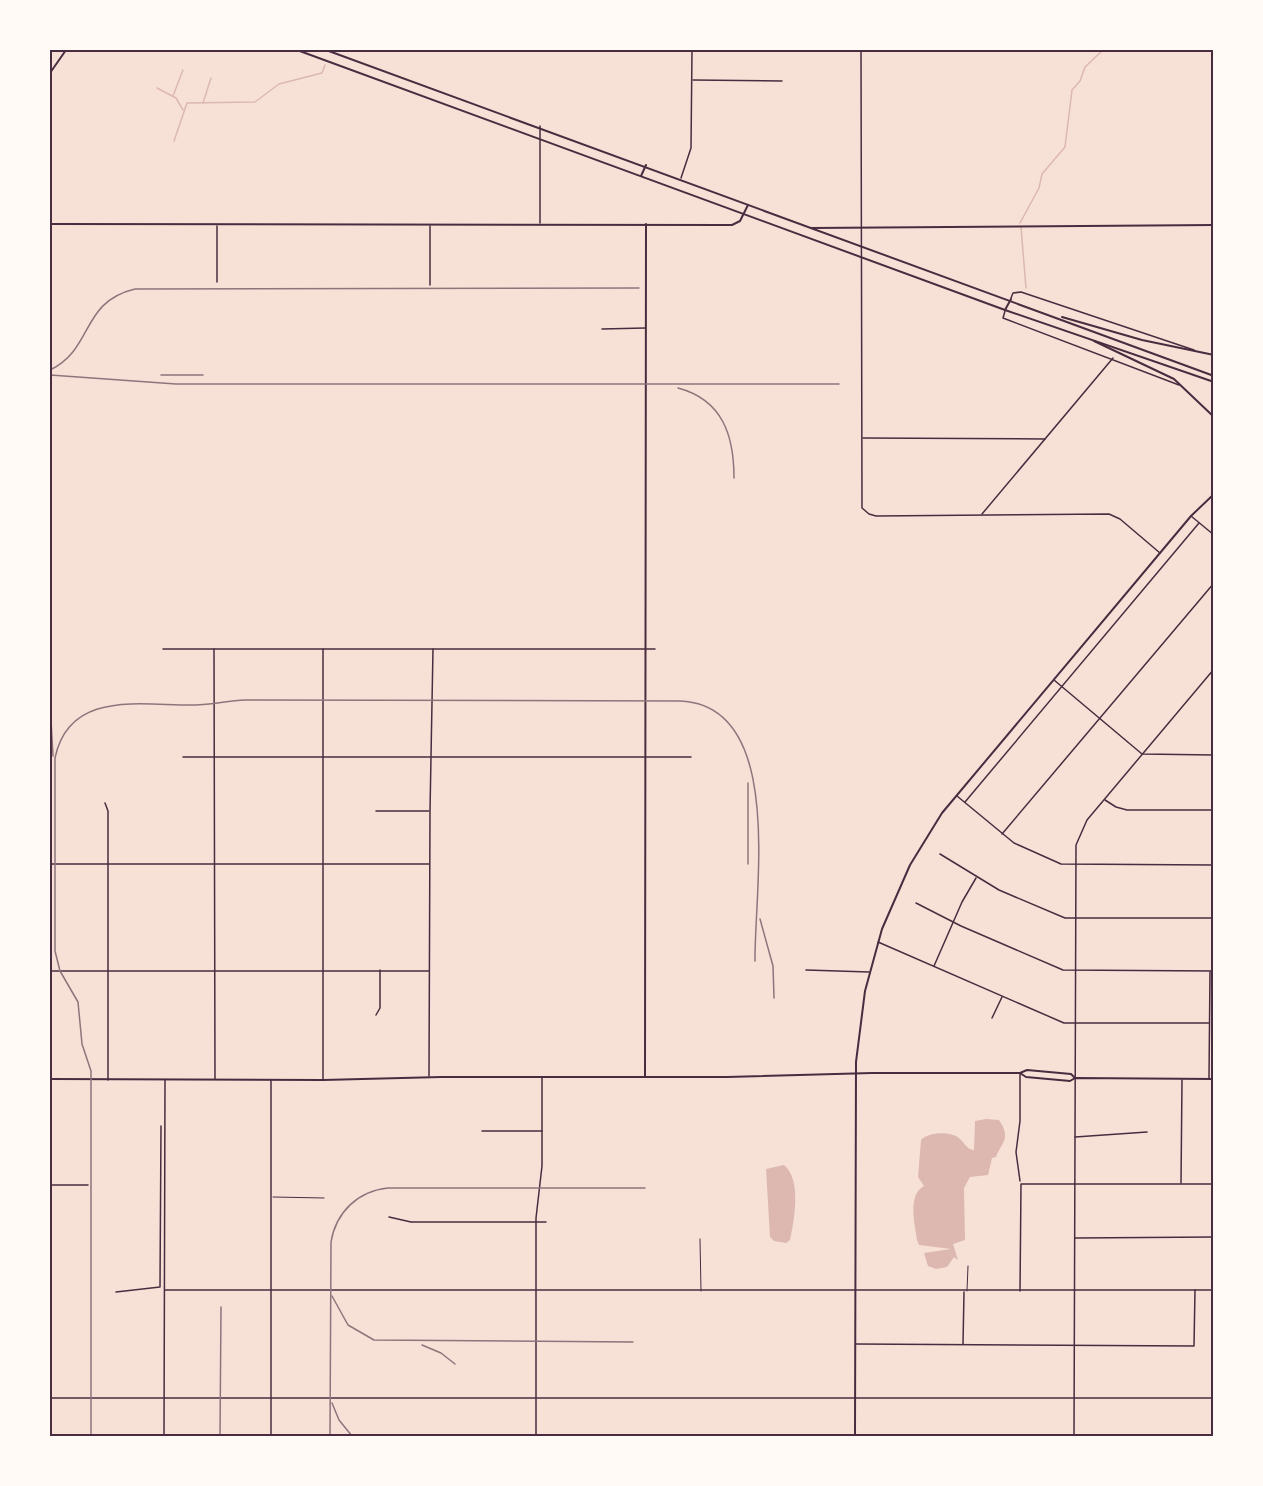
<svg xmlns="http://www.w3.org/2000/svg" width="1263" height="1486" font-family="'Exo 2',sans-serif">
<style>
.water{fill:#dcb8b0}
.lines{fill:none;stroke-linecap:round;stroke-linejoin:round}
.stream{stroke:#dcb8b0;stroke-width:1.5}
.service{stroke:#4a2c40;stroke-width:1}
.minor{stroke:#4a2c40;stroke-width:1.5}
.tertiary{stroke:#4a2c40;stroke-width:2}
.secondary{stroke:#4a2c40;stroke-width:2}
.trunk{stroke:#4a2c40;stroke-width:2}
.rail{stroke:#8f747c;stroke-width:1.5}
.neatline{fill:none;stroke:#4a2c40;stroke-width:2}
</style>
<rect width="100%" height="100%" fill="#f7e1d7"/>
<g class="water">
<path d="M986,1119L999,1120C1012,1139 1001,1143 996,1157L992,1158L988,1175L970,1177L964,1188L965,1240L953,1244L958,1260L954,1257L947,1267L936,1269L928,1266L924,1253L951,1249L919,1245L917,1240C915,1224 907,1195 924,1186L918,1177L921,1140C928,1132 950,1131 959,1138C965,1143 966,1149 974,1150L975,1121Z"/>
<path d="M784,1165C802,1180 794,1220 790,1240L786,1243L774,1241L770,1237L766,1169Z"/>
</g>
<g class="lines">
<g class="stream">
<path d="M157,88L176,98L183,110"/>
<path d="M173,96L183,70"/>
<path d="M203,103L211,78"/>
<path d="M174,141L187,103L255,102L279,84L322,73L325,65"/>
<path d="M1020,223L1039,188L1042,174L1065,147L1072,90L1080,81L1085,67L1103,50"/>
<path d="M1021,227L1026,288"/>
</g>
<g class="service">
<path d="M273,1197L324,1198"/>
<path d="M700,1239L701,1291"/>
<path d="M967,1291L968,1266"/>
</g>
<g class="minor">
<path d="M861,50L862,508L869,514L876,516L1109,514L1120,519L1160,553"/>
<path d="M693,80L782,81"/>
<path d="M681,178L691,148L692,50"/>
<path d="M540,223V126"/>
<path d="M217,226V282"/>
<path d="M430,285V226"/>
<path d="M1011,298L1013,293L1021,292L1194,350"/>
<path d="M1005,311L1003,318L1179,385"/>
<path d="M602,329L645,328"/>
<path d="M863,438L1045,439"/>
<path d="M982,514L1113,358"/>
<path d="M1191,516L1214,535"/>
<path d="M163,649H655"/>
<path d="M214,649L215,1079"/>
<path d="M1054,680L1142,754L1214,755"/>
<path d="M183,757H691"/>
<path d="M957,796L1014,843L1061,864L1214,865"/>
<path d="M1105,800L1116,807L1127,810H1214"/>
<path d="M965,802L1199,523"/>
<path d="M105,803L108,811V1080"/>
<path d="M376,811H429"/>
<path d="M1002,834L1214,583"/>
<path d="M940,854L999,890L1065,918H1214"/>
<path d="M50,864H429"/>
<path d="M916,903L961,926L1063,970L1214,971"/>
<path d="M878,942L1064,1023H1209"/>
<path d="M934,966L962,902L976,878"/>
<path d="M806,970L869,972"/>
<path d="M50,971H429"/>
<path d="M376,1015L380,1008V970"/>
<path d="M992,1018L1002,997"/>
<path d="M429,1076L430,811L433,649"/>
<path d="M1209,1078L1210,972"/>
<path d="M323,1079V649"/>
<path d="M271,1080V1436"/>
<path d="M482,1131H542"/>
<path d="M1075,1137L1147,1132"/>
<path d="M1020,1181L1016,1152L1020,1121V1074"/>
<path d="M1181,1183L1182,1080"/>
<path d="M50,1185H88"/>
<path d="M389,1217L411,1222H546"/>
<path d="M1075,1238L1214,1237"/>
<path d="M165,1290H1214"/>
<path d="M1020,1291L1021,1184H1214"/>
<path d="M116,1292L160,1287L161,1126"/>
<path d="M856,1344L1194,1346L1195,1290"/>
<path d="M963,1344L964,1292"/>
<path d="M50,1398H1214"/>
<path d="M164,1436L165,1080"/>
<path d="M536,1436V1218L542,1166V1078"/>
<path d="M1074,1436L1076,845L1087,820L1214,669"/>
</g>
<g class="tertiary">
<path d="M50,224L732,225L740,221L748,205"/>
<path d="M811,228L1214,225"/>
<path d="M645,1077L646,224"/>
</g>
<g class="secondary">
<path d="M50,73L66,50"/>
<path d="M1020,1073L1026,1077L1070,1081L1075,1078L1214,1079"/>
<path d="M50,1079L323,1080L441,1077H727L872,1073H1020L1027,1070L1071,1074L1075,1078"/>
<path d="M855,1436L856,1062L865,991L882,929L910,865L942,813L1191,516L1214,494"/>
</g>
<g class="trunk">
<path d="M297,50L1005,310L1214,382"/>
<path d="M326,50L1214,376"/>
<path d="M641,176L646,165"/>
<path d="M1005,310L1011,299"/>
<path d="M1062,317L1142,340L1214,355"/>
<path d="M1094,341L1174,379L1214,417"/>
</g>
<g class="rail">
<path d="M50,370C94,349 80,302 135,289L639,288"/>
<path d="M50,375L176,384H839"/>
<path d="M161,375H203"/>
<path d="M678,388C723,400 734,436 734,478"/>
<path d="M50,702L53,756"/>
<path d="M748,783V864"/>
<path d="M760,919L773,966L774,998"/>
<path d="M332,1296L348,1325L374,1340L633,1342"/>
<path d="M422,1345L441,1353L455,1364"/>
<path d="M332,1403L339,1420L352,1436"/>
<path d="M91,1436V1071L82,1044L78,1002L60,971L55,951V758C69,691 138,705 190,705C209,705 226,701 245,700L680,701C786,705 754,891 755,961"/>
<path d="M220,1436L221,1307"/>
<path d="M330,1436L331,1242C336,1212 358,1191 388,1188H645"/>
</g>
</g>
<rect width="1263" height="1486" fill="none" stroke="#fffaf5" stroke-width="102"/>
<rect x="51" y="51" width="1161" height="1384" class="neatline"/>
</svg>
